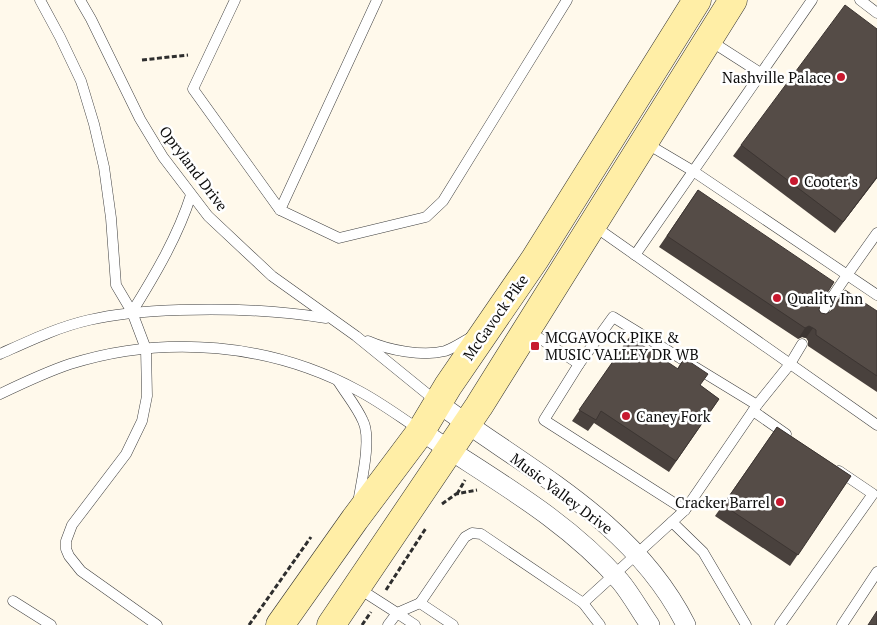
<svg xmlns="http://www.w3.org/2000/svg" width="877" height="625" font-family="'PT Serif',serif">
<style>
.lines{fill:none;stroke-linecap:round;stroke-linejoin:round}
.lane-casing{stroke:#3f3f3f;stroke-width:11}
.street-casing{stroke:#3f3f3f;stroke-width:20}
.secondary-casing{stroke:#2e2e2e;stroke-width:29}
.path{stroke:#2e2e2e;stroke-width:3;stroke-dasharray:5 2.5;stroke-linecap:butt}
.lane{stroke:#fff;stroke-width:10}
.street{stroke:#fff;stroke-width:19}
.secondary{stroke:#ffeea6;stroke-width:28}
.wall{fill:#49413d}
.shaded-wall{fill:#3c3532}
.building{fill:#554c47;stroke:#3c3532}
.poi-dot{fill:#c7192f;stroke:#fff;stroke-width:2}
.labels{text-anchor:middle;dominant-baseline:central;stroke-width:5;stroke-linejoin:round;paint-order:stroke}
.poi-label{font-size:15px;fill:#0c0c0c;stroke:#fff;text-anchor:start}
.street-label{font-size:15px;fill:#0c0c0c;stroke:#fff}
</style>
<rect width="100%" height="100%" fill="#fff9eb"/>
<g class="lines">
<defs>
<g id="lane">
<path d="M40,0L60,37L81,81L94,124L104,167L111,218L116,285L132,312L146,349L147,396L142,421L126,454L72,525L66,541V549L69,556L81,571L157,625"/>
<path d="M80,0L91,19L140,119L163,157L208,216L272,276L356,336L436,401"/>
<path d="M235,0L193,89L280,210"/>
<path d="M377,0L280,210L339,238L426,217L443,201L567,0"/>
<path d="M860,0L877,13"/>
<path d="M709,40L762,74"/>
<path d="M644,142L693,171L877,295"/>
<path d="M594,226L877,425"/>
<path d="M635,255L812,0"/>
<path d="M132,312C155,275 178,236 191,195"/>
<path d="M818,318L847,275L877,233"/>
<path d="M527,330L579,364L613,317L757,405"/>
<path d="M368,341C388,350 423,357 445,351C454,348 464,341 473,336"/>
<path d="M0,354C29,341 58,327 89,320C119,313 148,311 179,310C231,308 274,310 326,318"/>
<path d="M579,364L544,420L685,510"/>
<path d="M338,381C346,394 357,407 363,421C372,439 361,483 358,503"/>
<path d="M0,394C23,383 46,372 70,364C165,334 271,343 359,391C380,402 400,417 420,430"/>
<path d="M753,411L786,434"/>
<path d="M672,522L703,552L746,625"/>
<path d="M358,588L397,613L420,603"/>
<path d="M13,601L51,625"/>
<path d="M583,603L685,510L757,405L790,364L802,344"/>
<path d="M388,625L397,613L415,625"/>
<path d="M453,625L420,603L465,537L472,533L481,534L583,603L600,625"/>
<path d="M780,625L873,494L839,471"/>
<path d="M842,625L877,572"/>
</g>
<g id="street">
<path d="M438,403C528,470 634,521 686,625"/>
<path d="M421,431C490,478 564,517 620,581C631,594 640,611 650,625"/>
</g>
<g id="secondary">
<path d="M280,625L355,519L421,431L448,386L535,259L697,0"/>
<path d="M331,625L479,406L733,0"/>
</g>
</defs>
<use href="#lane" class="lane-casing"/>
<use href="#street" class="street-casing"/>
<use href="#secondary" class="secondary-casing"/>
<g class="path">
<path d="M142,60L188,55"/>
<path d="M457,494L465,480"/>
<path d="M442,504L456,494L477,490"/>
<path d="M386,590L426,528"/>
<path d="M249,625L311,537"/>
<path d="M362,625L371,612"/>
</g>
<use href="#lane" class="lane"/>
<use href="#street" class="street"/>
<use href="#secondary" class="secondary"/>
</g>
<g class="wall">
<path d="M877,29V178L835,233L733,156L741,145Z"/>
<path d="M698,190L820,304L819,310L821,313L826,314L877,311V392L808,346V341L806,338L802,337L798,339L659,247Z"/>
<path d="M630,337L677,369L684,358L700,385L719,399L669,472L594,423L588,431L572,421Z"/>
<path d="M777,427L851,476L790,566L715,516Z"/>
</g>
<g class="shaded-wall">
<path d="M877,177V178L835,233L843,222Z"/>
<path d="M809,326L813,328L806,338L802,337L798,339L805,328Z"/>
</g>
<g class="building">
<path d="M845,5L877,29V177L843,222L741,145Z"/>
<path d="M698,190L834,282L820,304L819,310L821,313L826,314L831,311L845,290L877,311V376L816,335V330L813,328L809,326L805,328L667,236Z"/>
<path d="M630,337L678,369L684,358L708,374L700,385L719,399L676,461L601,411L596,420L579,410Z"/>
<path d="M777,427L851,476L798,555L723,505Z"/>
<path d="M877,611V625H868Z"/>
</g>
<g class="poi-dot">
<circle cx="841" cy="77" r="5"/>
<circle cx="794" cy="181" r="5"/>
<circle cx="777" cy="298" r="5"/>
<rect x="530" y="341" width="10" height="10" rx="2.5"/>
<circle cx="626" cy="416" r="5"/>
<circle cx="780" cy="502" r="5"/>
</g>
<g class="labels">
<g class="poi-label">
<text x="831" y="77" text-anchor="end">Nashville Palace</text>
<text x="804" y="181">Cooter's</text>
<text x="787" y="298">Quality Inn</text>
<text x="545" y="337">MCGAVOCK PIKE &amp;<tspan x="545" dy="17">MUSIC VALLEY DR WB</tspan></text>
<text x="636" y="416">Caney Fork</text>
<text x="770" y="502" text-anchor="end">Cracker Barrel</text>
</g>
<g class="street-label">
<text transform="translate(194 168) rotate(53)">Opryland Drive</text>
<text transform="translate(495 317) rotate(-55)">McGavock Pike</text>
<text transform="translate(562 493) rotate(37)">Music Valley Drive</text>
</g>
</g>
</svg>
